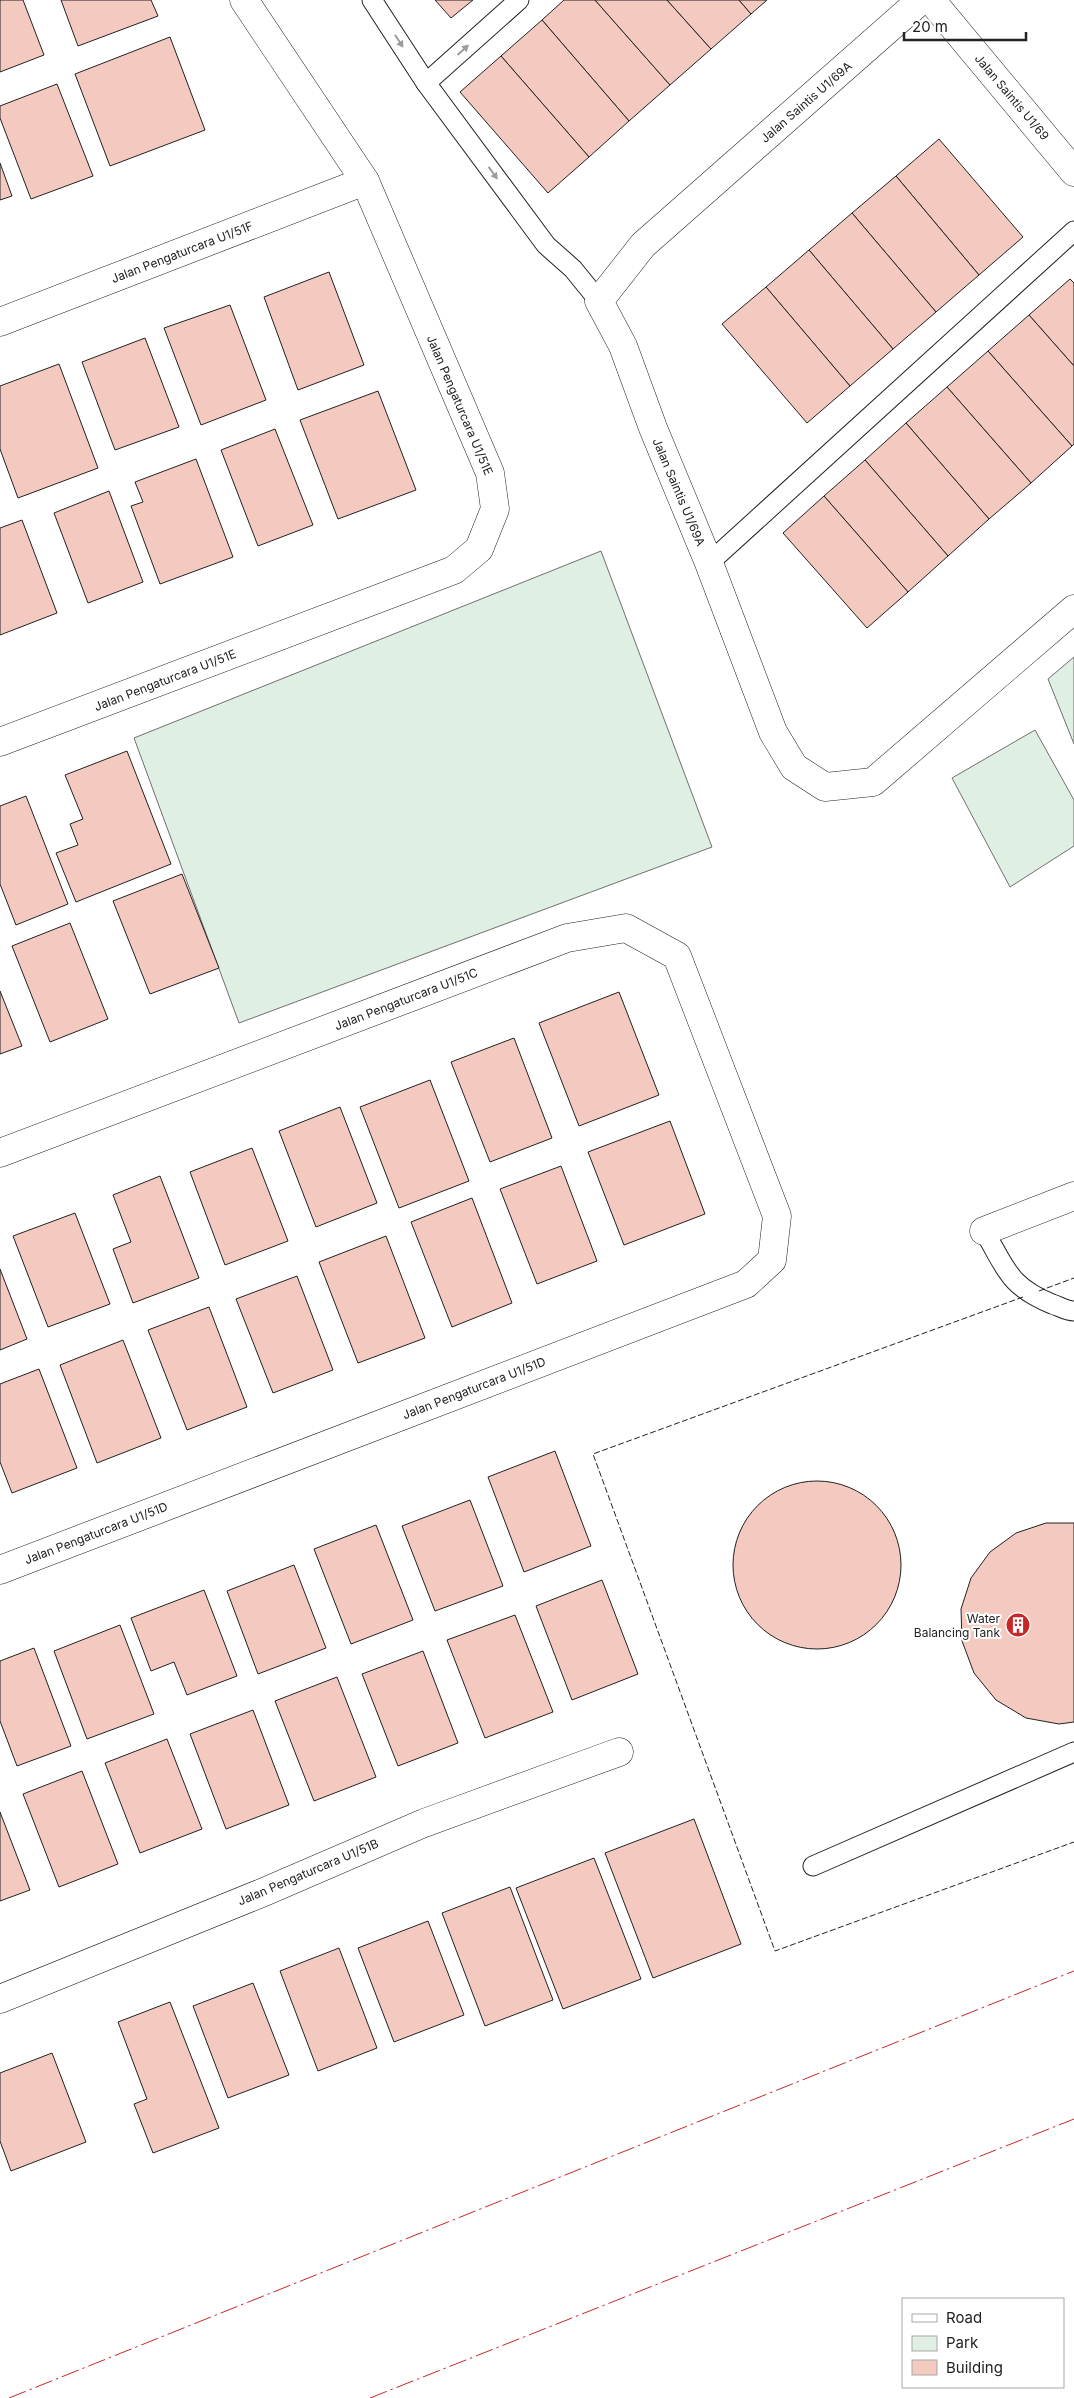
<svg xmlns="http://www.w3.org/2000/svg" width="1074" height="2398" font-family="Inter,sans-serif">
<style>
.green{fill:#e0efe3;stroke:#6f6f6f}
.building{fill:#f3c9c0;stroke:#222}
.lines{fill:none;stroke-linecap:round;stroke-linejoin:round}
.service-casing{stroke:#222;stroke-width:21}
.minor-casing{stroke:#222;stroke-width:29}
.service{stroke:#fff;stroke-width:19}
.minor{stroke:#fff;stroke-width:28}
.fence{stroke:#222;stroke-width:1;stroke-dasharray:6 2.5;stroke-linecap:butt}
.power{stroke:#c62828;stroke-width:1;stroke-dasharray:18 4 2.5 4;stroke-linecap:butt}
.oneway{fill:#9c9c9c}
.labels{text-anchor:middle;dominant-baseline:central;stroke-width:4;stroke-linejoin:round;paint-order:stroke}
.street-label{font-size:12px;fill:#222;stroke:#fff}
.poi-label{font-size:12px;fill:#222;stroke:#fff;text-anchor:end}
</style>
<rect width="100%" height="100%" fill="#fff"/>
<g class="green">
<path d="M601,551L712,847L239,1023L134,738Z"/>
<path d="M1074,657V744L1048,679Z"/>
<path d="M1035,730L1074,800V846L1010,887L952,778Z"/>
</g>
<g class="building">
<path d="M0,0H23L44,55L0,72Z"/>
<path d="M61,0H151L158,16L78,46Z"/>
<path d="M435,0H473L451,18Z"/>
<path d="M564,0H595L670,85L629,121L542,20Z"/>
<path d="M595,0H667L711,49L670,85Z"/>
<path d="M667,0H739L751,14L711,49Z"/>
<path d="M739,0H767L751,14Z"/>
<path d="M542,20L629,121L589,157L501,56Z"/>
<path d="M170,37L205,130L110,166L75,74Z"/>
<path d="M501,56L589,157L548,193L460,92Z"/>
<path d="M57,84L93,176L31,199L0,118V106Z"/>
<path d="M939,139L1023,237L979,275L896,176Z"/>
<path d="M0,163L12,196L0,200Z"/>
<path d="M896,176L979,275L936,312L852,213Z"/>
<path d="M852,213L936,312L893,349L809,250Z"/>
<path d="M809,250L893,349L850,386L766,287Z"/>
<path d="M329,272L364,365L298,390L264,297Z"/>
<path d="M1070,279L1074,283V366L1029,315Z"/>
<path d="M766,287L850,386L807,423L722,324Z"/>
<path d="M230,305L266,400L201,425L164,328Z"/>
<path d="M1029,315L1074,366V444L1072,446L988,351Z"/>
<path d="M145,338L179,427L115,450L82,362Z"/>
<path d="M988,351L1072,446L1031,483L947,387Z"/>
<path d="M59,364L98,468L18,498L0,449V386Z"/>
<path d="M947,387L1031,483L989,519L906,423Z"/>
<path d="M378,391L416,490L338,519L300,420Z"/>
<path d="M906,423L989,519L948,556L865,460Z"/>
<path d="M275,429L313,525L258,546L221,450Z"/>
<path d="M196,459L233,557L160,584L131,506L143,502L135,482Z"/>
<path d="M865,460L948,556L908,592L824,496Z"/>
<path d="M109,491L143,582L88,603L54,513Z"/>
<path d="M824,496L908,592L867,628L783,533Z"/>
<path d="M22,520L57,613L0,635V528Z"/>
<path d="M127,751L171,864L76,902L56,853L78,845L70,824L83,819L65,775Z"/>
<path d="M26,796L68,904L16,925L0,884V806Z"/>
<path d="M182,874L219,968L150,994L113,901Z"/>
<path d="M70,923L108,1019L50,1042L12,946Z"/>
<path d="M0,991L22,1046L0,1054Z"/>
<path d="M619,992L659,1095L579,1126L539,1023Z"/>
<path d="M514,1038L552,1138L490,1162L451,1062Z"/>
<path d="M430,1080L469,1181L399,1208L360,1107Z"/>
<path d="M340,1107L377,1203L316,1227L279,1131Z"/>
<path d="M670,1121L705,1214L624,1245L588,1152Z"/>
<path d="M252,1148L288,1241L225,1265L190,1172Z"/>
<path d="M561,1166L597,1261L537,1284L500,1189Z"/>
<path d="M160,1176L199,1278L133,1303L113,1249L131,1242L113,1195Z"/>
<path d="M472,1198L512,1303L452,1327L411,1222Z"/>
<path d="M75,1213L110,1304L48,1327L13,1236Z"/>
<path d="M386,1236L425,1338L358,1363L319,1262Z"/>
<path d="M0,1269L27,1339L0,1350Z"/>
<path d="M297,1276L333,1370L273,1393L236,1299Z"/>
<path d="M209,1307L247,1407L187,1430L148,1330Z"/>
<path d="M123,1340L161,1438L97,1463L60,1365Z"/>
<path d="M39,1369L77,1468L12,1493L0,1462V1384Z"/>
<path d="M555,1451L591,1546L524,1572L488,1477Z"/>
<circle cx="817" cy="1565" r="84"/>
<path d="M470,1500L503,1586L435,1611L402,1526Z"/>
<path d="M1046,1523H1074V1722L1059,1724L1026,1718L996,1700L974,1673L962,1641L961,1609L971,1578L990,1552L1016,1533Z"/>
<path d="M376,1525L413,1620L351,1644L314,1549Z"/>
<path d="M294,1565L326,1648L258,1674L227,1591Z"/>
<path d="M602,1580L638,1674L572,1700L536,1606Z"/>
<path d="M204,1590L237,1676L187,1695L174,1662L151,1671L131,1618Z"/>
<path d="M515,1615L553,1712L485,1738L447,1640Z"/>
<path d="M120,1625L154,1714L87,1739L54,1651Z"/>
<path d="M34,1648L71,1746L17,1766L0,1721V1661Z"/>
<path d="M423,1651L458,1743L398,1766L362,1674Z"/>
<path d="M337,1677L376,1777L314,1801L275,1701Z"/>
<path d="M253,1710L289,1805L226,1829L190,1734Z"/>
<path d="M167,1739L202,1829L140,1853L105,1763Z"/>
<path d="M82,1771L118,1864L59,1887L23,1794Z"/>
<path d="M0,1812L30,1890L0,1901Z"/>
<path d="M694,1819L741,1944L653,1978L605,1853Z"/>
<path d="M594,1858L641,1979L563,2009L516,1888Z"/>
<path d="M510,1887L553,2000L485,2026L442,1913Z"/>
<path d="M428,1921L464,2015L394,2042L358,1948Z"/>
<path d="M339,1948L377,2048L318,2071L280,1971Z"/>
<path d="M253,1983L289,2075L228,2098L193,2006Z"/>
<path d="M170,2002L219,2128L153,2153L134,2104L147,2099L118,2022Z"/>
<path d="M52,2053L86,2142L11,2171L0,2141V2073Z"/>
</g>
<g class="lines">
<defs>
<g id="service">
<path d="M372,0L426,83L546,245L573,269L599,301"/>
<path d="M426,83L519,0"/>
<path d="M709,563L1074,231"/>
<path d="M984,1231C1006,1268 1008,1286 1052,1304C1059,1306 1066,1311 1074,1311"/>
<path d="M813,1866L1074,1752"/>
</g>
<g id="minor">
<path d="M921,0L643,245L599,301L623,346L653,428L709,563L773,732L794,767L825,787L873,782L1074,609"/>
<path d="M931,0L1074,172"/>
<path d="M0,322L365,181"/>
<path d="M0,742L454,570L479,549L495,509L490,473L365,181L244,0"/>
<path d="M0,1153L567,938L626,928L677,956L777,1216L772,1260L746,1284L0,1570"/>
<path d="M984,1231L1074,1196"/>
<path d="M0,1999L264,1892L424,1823L619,1752"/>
</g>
</defs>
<use href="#service" class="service-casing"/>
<use href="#minor" class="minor-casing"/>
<use href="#service" class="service"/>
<use href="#minor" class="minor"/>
<g class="fence">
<path d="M1039,1291L1074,1278"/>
<path d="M1023,1297L593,1454L775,1951L1074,1842"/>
</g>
<g class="power">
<path d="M9,2398L1074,1971"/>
<path d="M370,2398L1074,2119"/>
</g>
</g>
<defs><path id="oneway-solid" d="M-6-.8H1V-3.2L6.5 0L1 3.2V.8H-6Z" transform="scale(1.25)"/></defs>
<g class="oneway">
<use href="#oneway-solid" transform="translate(399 41) rotate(57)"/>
<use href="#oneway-solid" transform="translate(463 50) rotate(-42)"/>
<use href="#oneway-solid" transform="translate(493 173) rotate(54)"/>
</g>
<defs>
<symbol id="building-disc" viewBox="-11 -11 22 22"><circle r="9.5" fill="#c62828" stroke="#fff"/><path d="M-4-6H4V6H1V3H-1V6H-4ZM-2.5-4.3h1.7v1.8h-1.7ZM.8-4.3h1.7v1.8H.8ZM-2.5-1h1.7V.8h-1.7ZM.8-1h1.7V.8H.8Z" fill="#fff"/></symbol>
</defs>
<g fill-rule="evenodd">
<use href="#building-disc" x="1004" y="1611" width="28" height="28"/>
</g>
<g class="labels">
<g class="street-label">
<text transform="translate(1012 97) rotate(50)">Jalan Saintis U1/69</text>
<text transform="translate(806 102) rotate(-41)">Jalan Saintis U1/69A</text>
<text transform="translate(182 252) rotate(-21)">Jalan Pengaturcara U1/51F</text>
<text transform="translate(460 405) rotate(67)">Jalan Pengaturcara U1/51E</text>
<text transform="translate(679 492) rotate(67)">Jalan Saintis U1/69A</text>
<text transform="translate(165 680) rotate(-21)">Jalan Pengaturcara U1/51E</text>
<text transform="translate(406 999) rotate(-21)">Jalan Pengaturcara U1/51C</text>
<text transform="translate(474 1388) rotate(-21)">Jalan Pengaturcara U1/51D</text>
<text transform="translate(96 1533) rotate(-21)">Jalan Pengaturcara U1/51D</text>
<text transform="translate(308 1872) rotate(-23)">Jalan Pengaturcara U1/51B</text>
</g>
<g class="poi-label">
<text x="1000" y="1618">Water<tspan x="1000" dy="14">Balancing Tank</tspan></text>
</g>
</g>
<rect x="902" y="2298" width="162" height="90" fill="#ffffff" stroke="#a7a7a7"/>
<rect x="912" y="2314" width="25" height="8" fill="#ffffff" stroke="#a7a7a7"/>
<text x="946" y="2323" font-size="15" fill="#222222">Road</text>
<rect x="912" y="2336" width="25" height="15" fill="#e0efe3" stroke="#a7a7a7"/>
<text x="946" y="2348" font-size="15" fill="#222222">Park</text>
<rect x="912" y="2360" width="25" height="15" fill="#f3c9c0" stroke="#a7a7a7"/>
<text x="946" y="2373" font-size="15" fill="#222222">Building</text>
<path d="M904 32v8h122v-8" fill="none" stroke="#222222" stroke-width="2.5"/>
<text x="912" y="32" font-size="15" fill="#222222" stroke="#ffffff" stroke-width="4" paint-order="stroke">20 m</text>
</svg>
